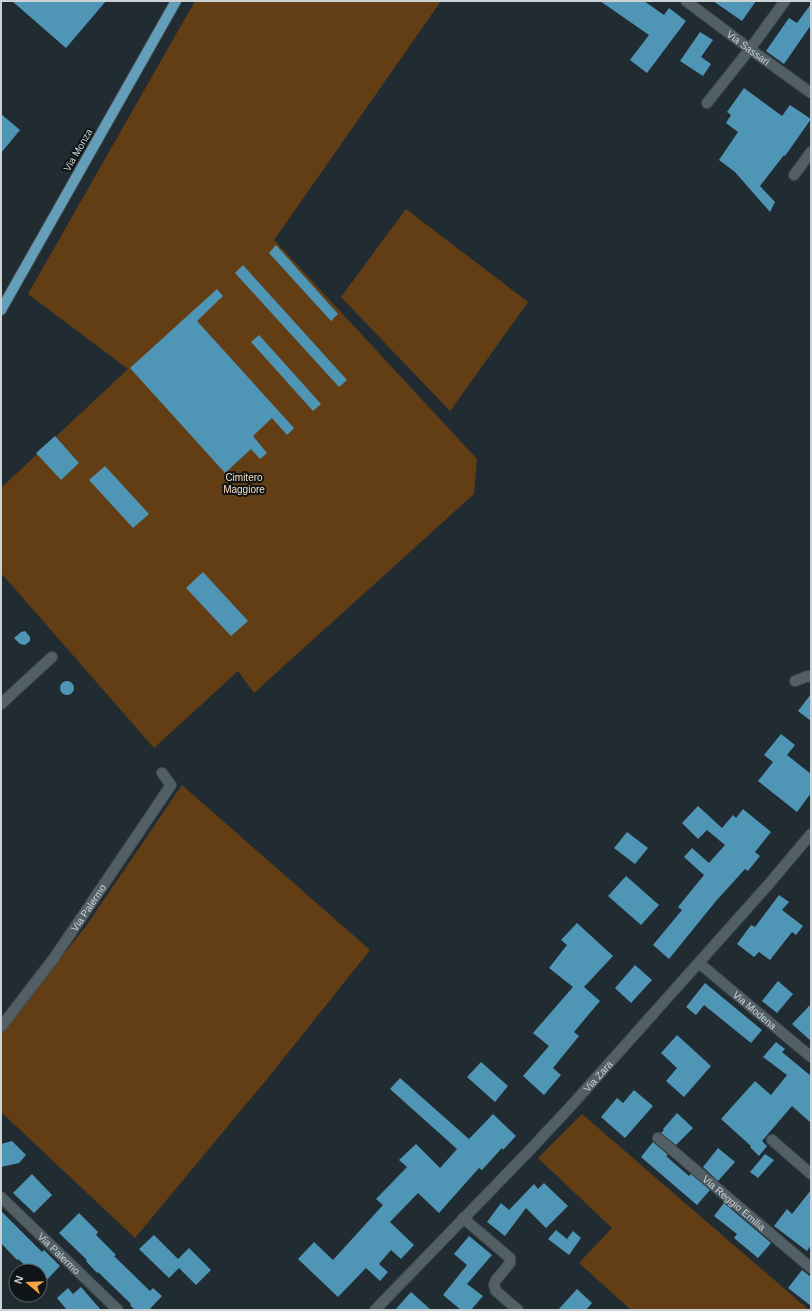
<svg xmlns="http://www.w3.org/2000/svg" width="812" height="1311" font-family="Helvetica,sans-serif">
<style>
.green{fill:#633e15}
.building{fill:#4f95b6}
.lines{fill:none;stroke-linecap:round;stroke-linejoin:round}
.minor-casing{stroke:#404a4f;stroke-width:12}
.major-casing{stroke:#404a4f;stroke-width:12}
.minor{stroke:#525f65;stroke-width:10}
.major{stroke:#649eb9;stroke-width:10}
.labels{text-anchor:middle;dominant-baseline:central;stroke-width:4;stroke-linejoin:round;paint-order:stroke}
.street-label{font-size:10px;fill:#ccd3d7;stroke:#0f1416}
.park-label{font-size:10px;fill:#f8ddc2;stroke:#0f1416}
</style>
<rect width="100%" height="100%" fill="#212c32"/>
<g class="green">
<path d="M195,1H441L274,240L477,459L474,494L254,693L238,671L154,748L1,573V488L128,369L28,294Z"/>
<path d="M406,209L528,302L450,411L341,297Z"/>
<path d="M182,785L370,950L267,1079L135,1238L1,1112V1034L86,926Z"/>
<path d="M582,1114L809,1310H631L579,1263L612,1228L538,1158Z"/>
</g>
<g class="building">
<path d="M12,1H106L66,48Z"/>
<path d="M600,1H644L664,15L669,8L686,21L647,73L630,60L649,35Z"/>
<path d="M713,1H756L742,21Z"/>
<path d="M811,4V25L784,64L766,51L789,18L797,23Z"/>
<path d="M700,32L713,40L701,57L711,64L703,76L680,61Z"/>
<path d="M744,88L782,116L790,105L811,119L785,156L784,155L760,186L775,202L770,212L735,172L719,160L738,132L726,123L731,115L727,112Z"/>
<path d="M1,114L20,130L1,153Z"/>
<path d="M276,245L338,314L331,321L269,253Z"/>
<path d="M243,265L347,380L339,387L235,273Z"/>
<path d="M217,289L223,296L197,321L294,428L287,435L272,418L253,436L267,453L260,459L251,449L225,473L130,368Z"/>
<path d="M259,335L321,404L313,411L251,342Z"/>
<path d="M55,436L79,463L61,480L36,453Z"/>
<path d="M105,466L149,514L133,528L89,480Z"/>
<path d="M203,572L248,621L231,636L186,588Z"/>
<path d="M25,631L30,637V641L25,645L20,644L14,638L21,632Z"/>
<circle cx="67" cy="688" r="7"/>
<path d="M811,694V721L798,711Z"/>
<path d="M781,734L795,745L787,755L811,774V793L797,812L758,781L773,762L764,755Z"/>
<path d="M698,806L722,828L733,815L736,818L743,809L771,832L755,852L760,856L748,871L745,869L716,901L669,959L653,945L682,910L678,907L704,875L684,857L692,848L709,863L725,845L707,830L698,839L682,823Z"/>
<path d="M627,832L648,848L635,864L614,848Z"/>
<path d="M626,876L659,905L641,925L608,896Z"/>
<path d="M779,895L789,902L782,910L803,926L796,935L792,932L770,960L759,952L754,957L737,944L751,925L755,927Z"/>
<path d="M577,923L613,956L584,987L600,1001L574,1032L579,1036L553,1068L561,1075L544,1095L523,1076L549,1046L533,1033L573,987L549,968L567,945L561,940Z"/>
<path d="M635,965L652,980L631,1003L615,988Z"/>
<path d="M778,981L793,994L777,1013L762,1001Z"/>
<path d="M705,983L762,1030L751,1043L704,1005L696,1015L686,1007Z"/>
<path d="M811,1004V1041L792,1024Z"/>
<path d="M677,1035L711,1066L684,1097L666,1081L677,1068L661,1053Z"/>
<path d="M776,1042L785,1049L782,1052L811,1076V1123L792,1106L762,1141L767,1146L759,1156L750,1147L751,1146L721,1119L755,1081L771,1095L787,1075L763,1057Z"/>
<path d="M481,1062L508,1086L495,1102L467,1077Z"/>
<path d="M400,1078L469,1139L493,1114L516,1136L503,1150L502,1148L482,1170L479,1168L439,1213L418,1193L390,1222L414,1245L401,1259L391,1250L379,1264L388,1272L380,1281L366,1268L338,1297L298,1259L314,1242L333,1260L383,1205L376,1199L407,1167L399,1160L416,1144L440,1168L457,1149L390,1089Z"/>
<path d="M634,1090L653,1106L625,1138L601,1117L617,1098L623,1103Z"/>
<path d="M677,1113L693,1128L676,1145L661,1133L664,1130L663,1129Z"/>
<path d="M12,1141L26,1155L19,1163L1,1167V1144Z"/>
<path d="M653,1142L668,1155L666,1156L689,1176L691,1174L710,1190L697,1205L641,1157Z"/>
<path d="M718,1148L735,1162L718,1181L703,1167Z"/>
<path d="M765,1154L774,1160L758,1178L750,1172Z"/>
<path d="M32,1174L52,1195L34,1213L13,1193Z"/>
<path d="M544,1183L568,1206L546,1228L526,1208L505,1236L487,1222L501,1203L509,1210L534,1184L538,1189Z"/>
<path d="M811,1190V1245L807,1251L774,1226L787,1209L792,1214Z"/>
<path d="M724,1203L771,1243L758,1258L734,1238L737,1234L714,1216Z"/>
<path d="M1,1211L42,1252L44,1250L60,1266L40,1287V1271H31L18,1259L17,1260L1,1243Z"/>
<path d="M79,1213L98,1232L96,1235L116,1255L114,1256L150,1291L153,1288L162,1296L149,1310H135L130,1305L131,1304L98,1272L97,1273L86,1261L87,1260L59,1233Z"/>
<path d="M556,1230L567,1239L573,1231L581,1238L569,1255L548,1239Z"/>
<path d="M154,1235L178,1259L189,1248L211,1270L196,1285L179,1268L169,1278L139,1249Z"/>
<path d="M469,1236L492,1255L467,1284L483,1296L471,1310H461L443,1295L467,1265L454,1254Z"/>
<path d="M802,1270L811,1277V1306L788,1288Z"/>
<path d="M81,1287L101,1310H67L57,1298L68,1288L73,1294Z"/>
<path d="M577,1289L592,1303L586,1310H558Z"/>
<path d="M411,1292L431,1310H395Z"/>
</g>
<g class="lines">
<defs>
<g id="minor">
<path id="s1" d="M686,1L750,49L811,93"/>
<path d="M707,103L750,49L785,1"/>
<path d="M794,175L811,152"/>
<path d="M795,681L808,676L811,677"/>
<path d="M1,704L52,657"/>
<path id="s2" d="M699,963L811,1057"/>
<path id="s3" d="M1,1027L54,958L171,785L162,773"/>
<path id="s4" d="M658,1138L811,1268"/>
<path d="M772,1140L811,1174"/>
<path id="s5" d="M1,1197L118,1310"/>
<path d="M463,1218L510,1258V1263L496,1280L494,1285L496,1291L518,1310"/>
<path id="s6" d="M375,1310L527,1153L570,1107L768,885L811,834"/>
</g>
<path id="major" d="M1,310L176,1"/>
</defs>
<use href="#minor" class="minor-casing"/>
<use href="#major" class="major-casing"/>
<use href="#minor" class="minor"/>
<use href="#major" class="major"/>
</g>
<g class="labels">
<g class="street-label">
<text stroke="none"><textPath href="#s1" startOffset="78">Via Sassari</textPath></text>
<text transform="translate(78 150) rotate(-60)">Via Monza</text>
<text stroke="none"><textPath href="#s3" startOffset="148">Via Palermo</textPath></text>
<text stroke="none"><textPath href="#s2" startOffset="73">Via Modena</textPath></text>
<text stroke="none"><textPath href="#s6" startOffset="323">Via Zara</textPath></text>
<text stroke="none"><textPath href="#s4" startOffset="100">Via Reggio Emilia</textPath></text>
<text stroke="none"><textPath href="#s5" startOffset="81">Via Palermo</textPath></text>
</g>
<g class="park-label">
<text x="244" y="477">Cimitero<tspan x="244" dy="12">Maggiore</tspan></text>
</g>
</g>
<rect width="812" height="1311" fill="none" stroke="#ccd3d7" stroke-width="4"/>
<g transform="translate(28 1283) rotate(289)"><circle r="19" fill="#0f1416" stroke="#5b6063"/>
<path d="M0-3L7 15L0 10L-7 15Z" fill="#f5a346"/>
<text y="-6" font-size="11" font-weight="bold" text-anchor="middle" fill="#ccd3d7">N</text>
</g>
</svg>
